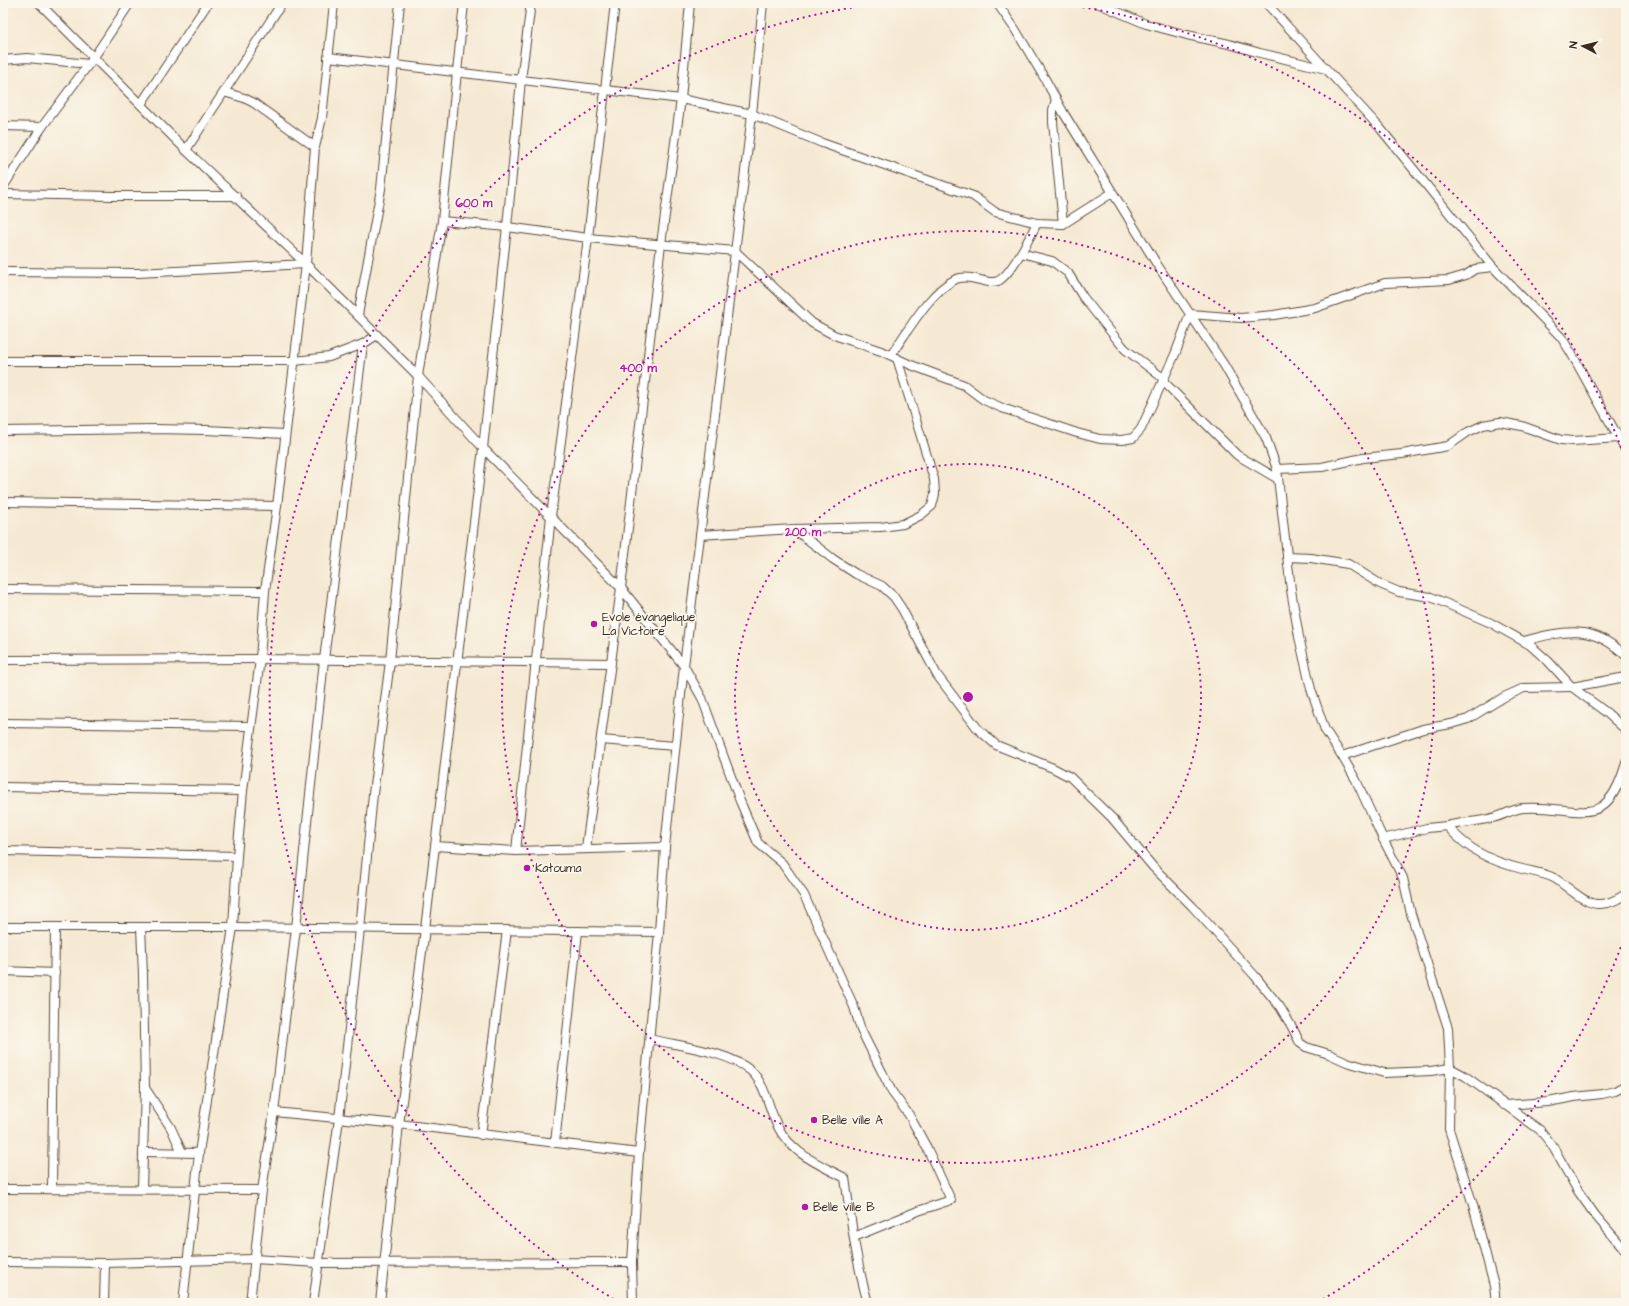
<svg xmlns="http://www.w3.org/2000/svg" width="1629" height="1306" font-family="'Architects Daughter',sans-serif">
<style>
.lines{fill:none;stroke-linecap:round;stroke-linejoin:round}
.street-casing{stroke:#574739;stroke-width:10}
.street{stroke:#fff;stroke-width:8}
.ring{fill:none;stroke:#b5179e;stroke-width:2;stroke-dasharray:2 4}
.poi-dot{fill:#b5179e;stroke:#fbf7ec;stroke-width:1.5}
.labels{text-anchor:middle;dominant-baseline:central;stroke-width:3.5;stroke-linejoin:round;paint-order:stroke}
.poi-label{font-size:12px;fill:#3b2a1e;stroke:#fbf7ec;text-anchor:start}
.centre{fill:#b5179e;stroke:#fbf7ec;stroke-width:2}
.ring-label{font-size:12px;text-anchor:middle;font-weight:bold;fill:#b5179e;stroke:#fbf7ec;stroke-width:3.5;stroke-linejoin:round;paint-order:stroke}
</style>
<rect width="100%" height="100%" fill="#fbf7ec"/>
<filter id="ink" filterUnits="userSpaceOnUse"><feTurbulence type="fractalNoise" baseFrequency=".025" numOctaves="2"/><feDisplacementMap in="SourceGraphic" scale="8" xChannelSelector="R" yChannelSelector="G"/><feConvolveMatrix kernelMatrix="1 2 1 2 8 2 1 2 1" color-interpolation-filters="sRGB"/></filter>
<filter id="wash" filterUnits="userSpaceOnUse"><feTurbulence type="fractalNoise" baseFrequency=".012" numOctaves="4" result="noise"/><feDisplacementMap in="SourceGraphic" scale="16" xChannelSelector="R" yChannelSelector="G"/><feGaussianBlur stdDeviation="0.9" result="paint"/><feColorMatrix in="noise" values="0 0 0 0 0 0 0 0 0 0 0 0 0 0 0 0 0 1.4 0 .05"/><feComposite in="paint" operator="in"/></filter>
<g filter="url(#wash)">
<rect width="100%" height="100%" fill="#f5e9d3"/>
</g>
<g filter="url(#ink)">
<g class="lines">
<defs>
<g id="street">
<path d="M39,3L186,150L306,264L418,376L483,448L621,588L684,666L702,698L740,801L758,843L782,863L804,895L854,1007L861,1030L892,1092L909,1115L927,1148L951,1200L918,1211L854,1237"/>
<path d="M997,3L1015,29L1045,79L1063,112L1158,266L1224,365L1266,438L1277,469L1291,590L1299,637L1311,689L1325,730L1342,756L1356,780L1383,839L1403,878L1411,914L1448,1028L1450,1068L1449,1129L1473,1205L1494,1286L1496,1303"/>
<path d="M1097,3L1146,24L1187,35L1229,44L1260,53L1326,69"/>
<path d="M1266,3L1380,128L1493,267L1561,337L1570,351L1626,451"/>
<path d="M328,57L681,99L752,114L822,143L973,196L995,212L1037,223L1063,224L1112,193"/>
<path d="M3,60L27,58L89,64"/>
<path d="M224,92L244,98L254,103L315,147"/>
<path d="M1056,99L1053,110V122L1063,224"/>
<path d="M141,104L208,3"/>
<path d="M3,126L42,127"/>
<path d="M186,150L282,3"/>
<path d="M3,187L42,127L94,57L130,3"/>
<path d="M3,194L113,196H236"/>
<path d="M442,221L507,227L588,238L735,251L812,323L834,335L881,351L911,365L964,385L984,400L1002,408L1077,433L1100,439L1122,440L1133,438L1141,429L1176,352L1190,314L1241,318L1274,315L1315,308L1385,283L1449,280L1466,275L1475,269L1493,267"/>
<path d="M1021,253L1052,261L1068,273L1083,297L1115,337L1125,349L1163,378"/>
<path d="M3,272L138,273L306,264"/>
<path d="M358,315L381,189L400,3"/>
<path d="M891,355C908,331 929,292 956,279C967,275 978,280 989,282C991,282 996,282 998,281C1011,275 1030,237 1037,223"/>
<path d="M3,361H295L329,357L363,344L377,335"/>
<path d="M1163,381L1237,455L1278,479"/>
<path d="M3,431L154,429L206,430L285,434"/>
<path d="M1277,469L1322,467L1363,458L1402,454L1448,446L1468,432L1483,425L1500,422L1522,426L1561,440L1573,441L1619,438"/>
<path d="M3,502L277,506"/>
<path d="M794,529L833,559L856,574L882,586L894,597L902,609L937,675L978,729L996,745L1053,768L1070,777L1112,818L1153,867L1192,906L1255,976L1280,1007L1292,1027L1300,1043L1306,1047L1329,1054L1347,1062L1384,1073L1431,1071L1450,1068L1465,1076L1540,1130L1552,1145L1578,1191L1595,1215L1626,1251"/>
<path d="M700,535L794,529L881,527L903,524L921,515L932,506L935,494L934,479L897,358"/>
<path d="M1287,557L1311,558L1348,564L1380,584L1399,592L1431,597L1491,623L1530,645L1548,661L1572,687L1607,713L1626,730"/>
<path d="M3,589L265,591"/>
<path d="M1524,641C1566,630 1593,624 1626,656"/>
<path d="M3,660L260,659L611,663"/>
<path d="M3,723L250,726"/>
<path d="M601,740L675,746"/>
<path d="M1342,756L1423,729L1451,724L1468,719L1504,697L1524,688L1572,687L1626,677"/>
<path d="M3,787L243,791"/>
<path d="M1447,826C1462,822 1477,822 1492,818C1503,816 1512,809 1523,808C1579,804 1605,835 1626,763"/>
<path d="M1383,839L1427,828L1447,826C1468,850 1490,861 1522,869C1533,872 1544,873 1554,878C1566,885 1584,904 1598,904C1608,905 1618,899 1626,894"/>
<path d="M435,846L516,851L665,847"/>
<path d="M586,848L621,588L661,244L681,99L690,3"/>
<path d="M3,851L237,856"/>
<path d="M516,851L551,516L588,238L615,3"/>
<path d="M3,927H233L659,932"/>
<path d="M141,927L143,974L145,1088L142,1189"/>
<path d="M3,971L55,973"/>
<path d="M650,1039C679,1046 728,1051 751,1071C766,1085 768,1107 777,1125C791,1154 819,1164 845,1178C851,1220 856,1262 868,1303"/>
<path d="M145,1088L171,1128L182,1152"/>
<path d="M1504,1105L1548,1102L1574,1097L1602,1094L1615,1091L1626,1085"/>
<path d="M274,1112L399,1124L639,1153"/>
<path d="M481,1135L507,930"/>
<path d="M555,1143L578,931"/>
<path d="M143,1152L199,1153"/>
<path d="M3,1189L262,1190"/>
<path d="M52,1189L55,927"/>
<path d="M3,1262L105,1263L254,1259L318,1263L632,1262"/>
<path d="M104,1303L105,1263"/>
<path d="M183,1303L199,1153L233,927L237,856L243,791L260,659L265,591L277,506L306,264L315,147L322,118L334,3"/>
<path d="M250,1303L262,1190L274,1112L296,928L324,660L363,344"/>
<path d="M313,1303L339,1119L360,929L373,794L390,661L418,376L442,221L464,3"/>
<path d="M380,1303L399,1124L425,929L483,448L507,227L521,80L531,3"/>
<path d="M633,1303L632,1262L639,1153L659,932L665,847L684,666L752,114L763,3"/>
</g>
</defs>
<use href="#street" class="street-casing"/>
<use href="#street" class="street"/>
</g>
</g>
<g class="ring">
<circle cx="968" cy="697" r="233"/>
<circle cx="968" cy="697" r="466"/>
<path d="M1625 936A699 699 0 0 1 1318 1302M619 1302A699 699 0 0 1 883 3M1053 3A699 699 0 0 1 1625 458"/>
</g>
<g class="poi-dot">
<circle cx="594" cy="624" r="4"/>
<circle cx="527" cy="868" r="4"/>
<circle cx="814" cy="1120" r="4"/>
<circle cx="805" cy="1207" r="4"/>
</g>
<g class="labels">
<g class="poi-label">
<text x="602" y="617">Evole évangelique<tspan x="602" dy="14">La Victoire</tspan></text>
<text x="535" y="868">Katouma</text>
<text x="822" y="1120">Belle ville A</text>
<text x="813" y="1207">Belle ville B</text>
</g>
</g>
<circle cx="968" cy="697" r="6" class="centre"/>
<g class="ring-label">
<text x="474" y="207">600 m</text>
<text x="638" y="372">400 m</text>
<text x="803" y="536">200 m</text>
</g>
<rect width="1629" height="1306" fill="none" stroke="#fbf7ec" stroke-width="16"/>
<g transform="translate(1583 46) rotate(277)" stroke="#fbf7ec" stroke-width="3" paint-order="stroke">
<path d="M0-3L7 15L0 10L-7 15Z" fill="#3b2a1e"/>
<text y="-6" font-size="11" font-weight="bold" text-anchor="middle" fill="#3b2a1e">N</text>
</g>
</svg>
